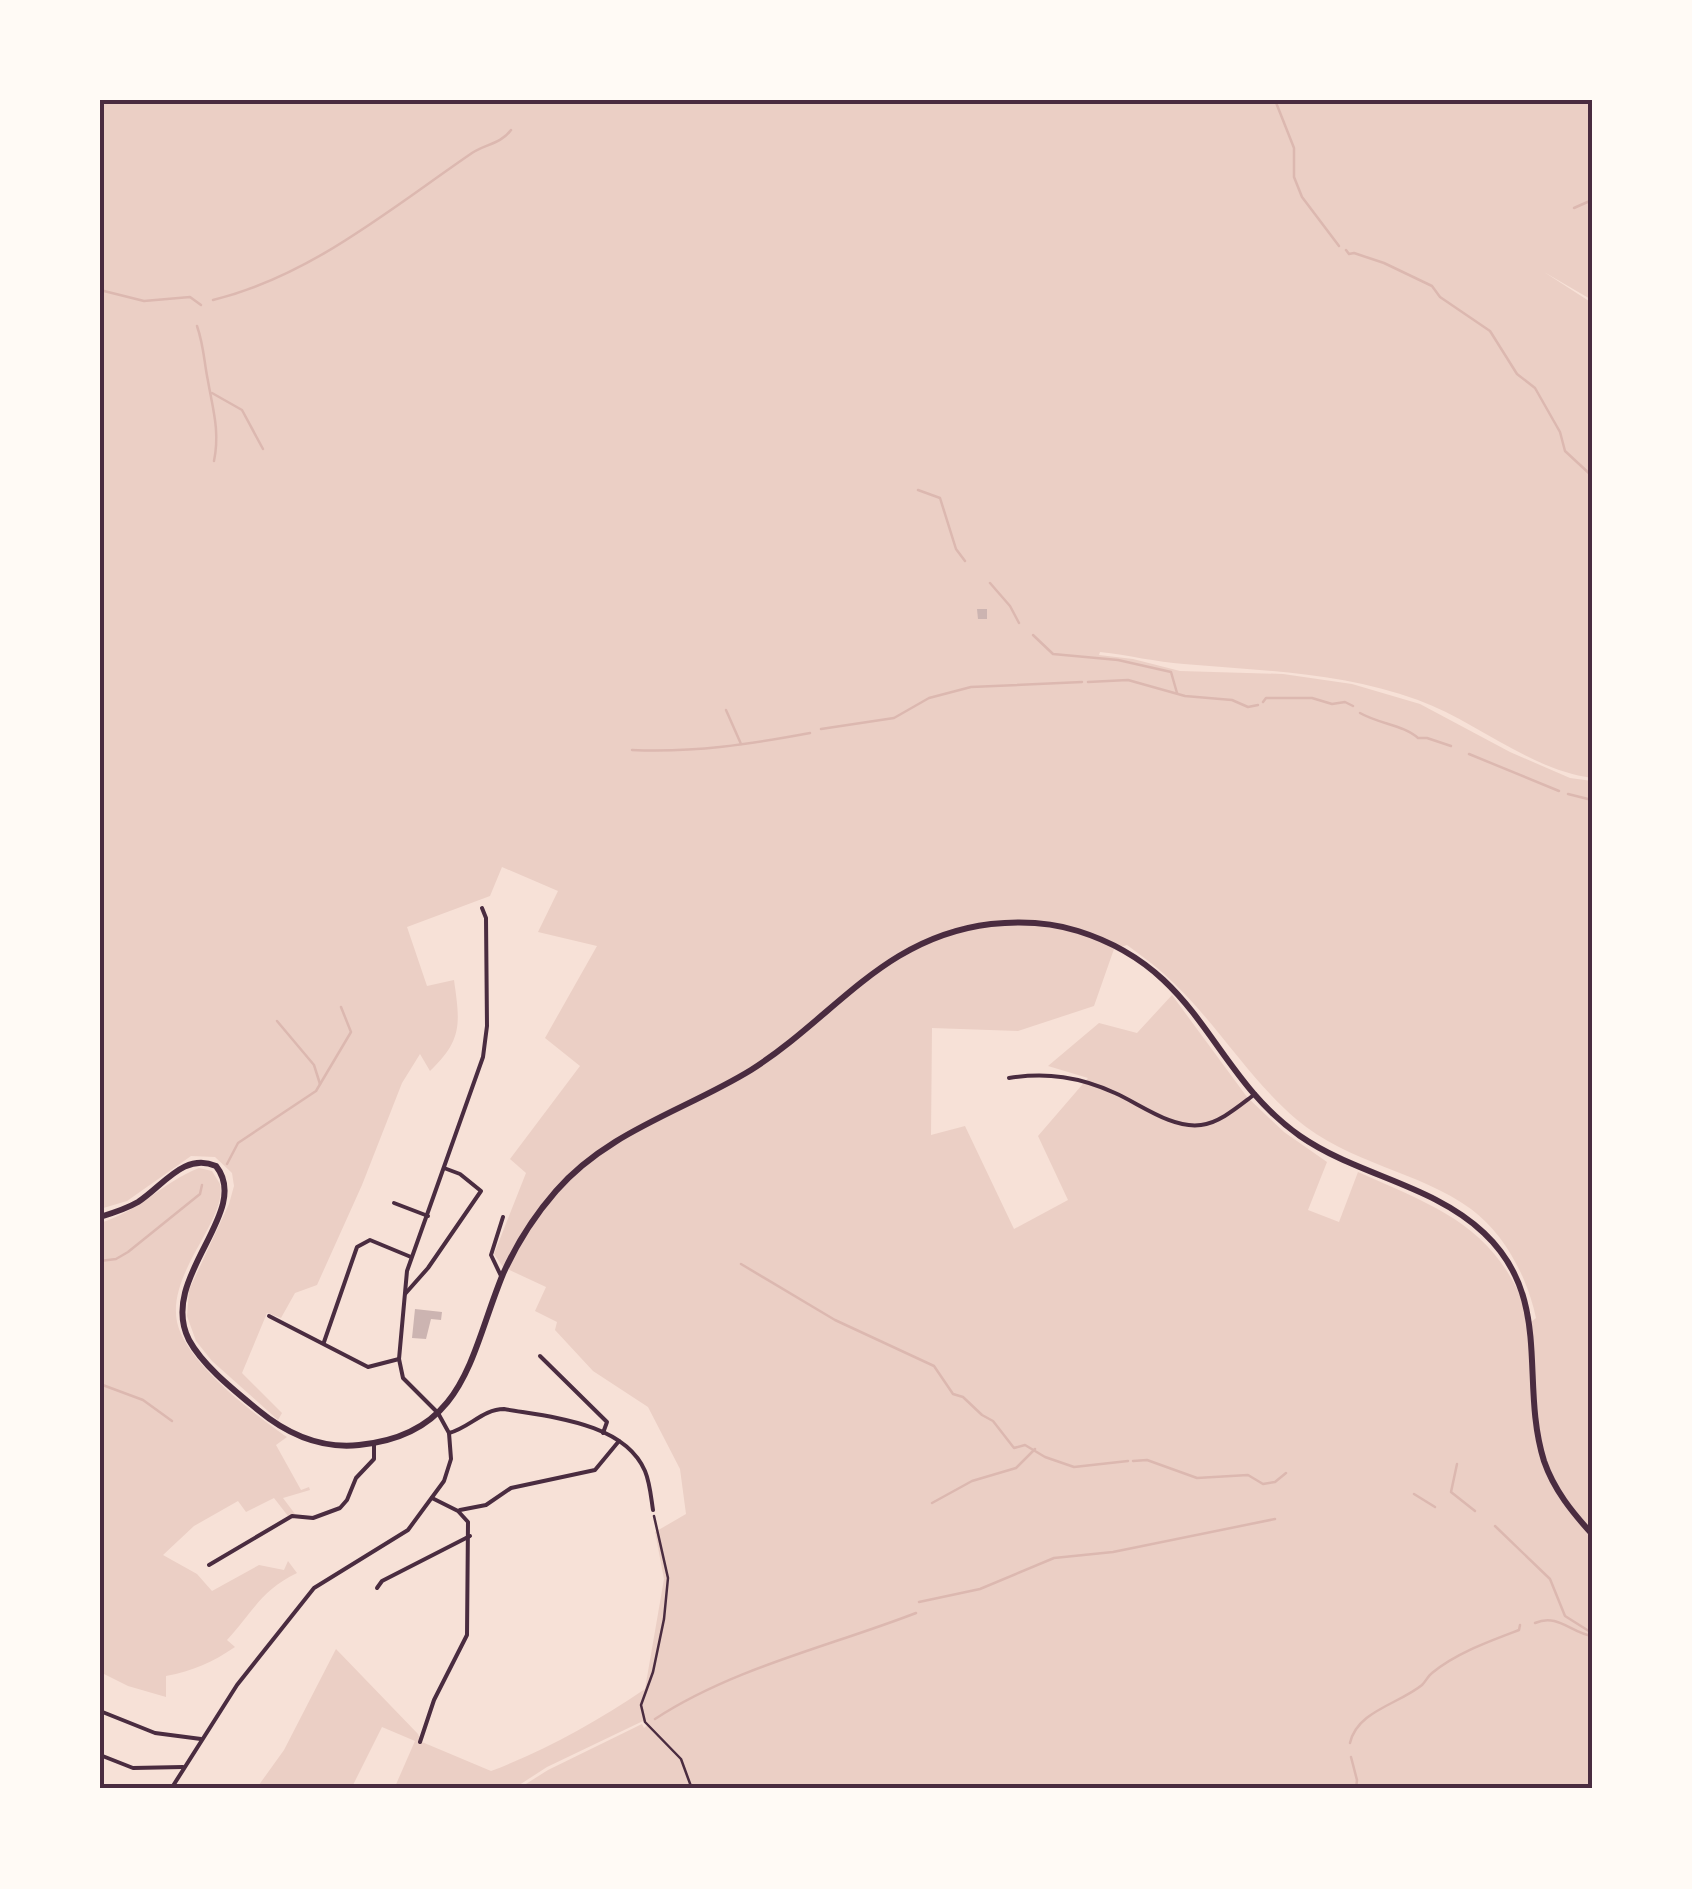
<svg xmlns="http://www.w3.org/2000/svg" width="1692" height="1889" font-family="'Source Serif 4',serif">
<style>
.green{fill:#ebcfc5;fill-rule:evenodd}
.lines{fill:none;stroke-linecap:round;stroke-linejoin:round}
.stream{stroke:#dcb8b0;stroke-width:2.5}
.building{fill:#ccb4b1}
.path{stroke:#4a2c40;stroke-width:2.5}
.minor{stroke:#4a2c40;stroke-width:4}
.secondary{stroke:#4a2c40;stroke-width:6}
.neatline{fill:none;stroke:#4a2c40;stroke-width:4}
</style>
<rect width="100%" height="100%" fill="#f7e1d7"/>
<g class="green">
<path d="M100 100H1592V300L1544 272 1592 303V778C1528 769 1478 722 1418 700 1340 672 1265 671 1184 664 1156 662 1128 655 1100 652L1099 655 1133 659 1180 671 1283 674 1352 684 1420 704 1510 752 1570 778 1592 781V1789H518L548 1770 642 1724 644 1728 649 1724 643 1721 547 1767 513 1789H394L415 1741 382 1727 351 1789H256L284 1750 336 1649 418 1734 422 1742 491 1771C546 1750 596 1722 645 1689L664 1579 655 1532 686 1514 680 1469 648 1407 593 1371 555 1330 557 1322 535 1311 546 1287 503 1267 494 1254 526 1173 510 1159 580 1066 545 1038 597 946 538 932 558 891 502 867 490 896 407 927 427 986 454 980C460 1023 463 1040 430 1071L420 1054 402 1083 362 1185 317 1285 295 1293 281 1318 267 1313 242 1373 282 1413 278 1420 212 1361 196 1341 187 1316 189 1290 229 1204 234 1186 232 1173 215 1157 191 1156 127 1201 100 1209ZM1127 945C1139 954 1152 963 1163 973 1213 1017 1246 1076 1296 1119 1349 1164 1419 1171 1471 1209 1505 1234 1528 1279 1536 1318L1531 1322C1498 1227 1443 1210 1358 1172L1339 1222 1308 1210 1327 1162 1284 1132 1247 1097 1172 995 1137 1033 1099 1023 1048 1066 1088 1078 1038 1136 1068 1200 1014 1229 965 1126 931 1135 932 1028 1018 1031 1094 1006 1114 949Z"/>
<path d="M199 1168 212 1171C213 1173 219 1182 220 1184 228 1219 167 1272 177 1322 186 1363 254 1414 287 1437L276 1445 301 1490 309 1487 310 1490 283 1498 295 1514 288 1516 274 1498 246 1512 238 1501 194 1526 163 1555 197 1574 212 1591 259 1565 284 1570 288 1561 297 1573C261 1590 253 1612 227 1640L235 1647C213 1662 193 1671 166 1676V1697L128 1686 100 1672V1223C138 1212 163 1182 199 1168Z"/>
</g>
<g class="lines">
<g class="stream">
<path d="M1275 100 1294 148V177L1302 197 1339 246"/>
<path d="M1574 208 1592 200"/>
<path d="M1346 250 1349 254 1354 253 1384 263 1432 286 1440 297 1490 331 1517 374 1535 388 1560 432 1565 451 1592 476"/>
<path d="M100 290 144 301 190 297 201 305"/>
<path d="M213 300C311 276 390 209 472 153 485 144 501 144 511 130"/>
<path d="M197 326C204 346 204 362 208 381 213 410 220 431 214 461"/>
<path d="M212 393 242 410 263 449"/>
<path d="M918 490 940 498 956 549 965 561"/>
<path d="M990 583 1010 606 1019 623"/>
<path d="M1033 635 1053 654 1118 660 1171 672 1177 693"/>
<path d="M1088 682 1128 680 1185 696 1232 700 1248 707 1258 705"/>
<path d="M1263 702 1266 698H1312L1332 704 1345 702 1353 706"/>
<path d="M726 710 741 744"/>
<path d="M1360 713C1379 724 1404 725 1418 738H1427L1451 746"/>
<path d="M821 729 894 718 929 698 971 687 1082 682"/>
<path d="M632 750C694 753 751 744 810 733"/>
<path d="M1469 754 1559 791"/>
<path d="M1568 794 1592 800"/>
<path d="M277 1021 314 1065 320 1084"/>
<path d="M227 1164 238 1143 316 1091 351 1032 341 1007"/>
<path d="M100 1261 116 1259 128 1252 200 1194 202 1185"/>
<path d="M741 1264 835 1320 934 1366 953 1394 963 1397 982 1415 993 1421 1014 1448 1025 1445 1045 1457 1074 1467 1128 1461"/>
<path d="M100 1384 143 1400 172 1421"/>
<path d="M1133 1461 1147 1460 1197 1478 1248 1475 1263 1484 1275 1482 1286 1473"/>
<path d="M1457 1464 1451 1492 1475 1511"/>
<path d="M1414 1494 1435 1507"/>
<path d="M932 1503 972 1481 1016 1468 1035 1449"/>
<path d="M1495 1526 1550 1579 1565 1616 1592 1633"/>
<path d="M919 1602 980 1589 1054 1558 1113 1552 1275 1519"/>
<path d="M1535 1623C1558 1613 1571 1633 1592 1636"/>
<path d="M655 1719C733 1668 828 1647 916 1613"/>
<path d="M1350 1743C1357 1711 1399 1704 1422 1685 1426 1681 1428 1676 1432 1673 1456 1653 1490 1641 1519 1630L1520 1625"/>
<path d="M1351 1757 1357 1780 1356 1789"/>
</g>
</g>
<g class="building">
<path d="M977 609H987V619H978Z"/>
<path d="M415 1309 442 1312 441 1320 431 1319 426 1339 412 1338Z"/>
</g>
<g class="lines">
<path class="path" d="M654 1516 668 1578 664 1619 653 1672 641 1705 645 1722 681 1759 692 1789"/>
<g class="minor">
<path d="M1009 1078C1047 1072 1080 1077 1115 1093 1140 1104 1172 1129 1201 1125 1220 1123 1240 1105 1255 1094"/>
<path d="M394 1203 428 1216"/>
<path d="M502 1278 491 1255 503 1217"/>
<path d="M405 1294 428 1268 481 1191 460 1174 444 1168"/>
<path d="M269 1316 368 1367 399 1359"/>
<path d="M324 1342 357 1247 370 1240 411 1257"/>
<path d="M540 1356 607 1422 603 1433"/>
<path d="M449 1433C469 1428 483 1409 504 1409 549 1417 624 1422 645 1471 650 1483 651 1497 653 1510"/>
<path d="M460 1510 486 1505 511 1488 595 1470 619 1441"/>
<path d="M209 1565 292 1516 313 1518 340 1508 347 1500 356 1478 374 1459V1444"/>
<path d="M377 1588 382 1581 470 1536"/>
<path d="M100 1711 155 1733 201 1739"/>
<path d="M420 1742 434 1700 467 1635 468 1522 458 1511 432 1498"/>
<path d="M100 1755 133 1768 183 1767"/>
<path d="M171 1789 237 1685 314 1588 408 1530 444 1481 451 1459 449 1433 438 1413 403 1378 399 1359 407 1271 483 1057 487 1026 486 918 482 908"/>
</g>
<path class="secondary" d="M100 1217C113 1213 126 1209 138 1202 163 1186 184 1152 216 1166 253 1212 157 1278 189 1340 203 1366 235 1391 258 1410 287 1434 321 1449 359 1445 466 1435 470 1354 503 1274 516 1245 535 1215 556 1191 608 1131 686 1110 751 1070 836 1016 883 937 991 924 1020 921 1050 922 1078 931 1203 970 1209 1072 1300 1136 1358 1176 1432 1184 1484 1233 1554 1299 1519 1381 1544 1461 1554 1490 1572 1512 1592 1534"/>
</g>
<rect width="1692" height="1889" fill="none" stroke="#fffaf5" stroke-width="205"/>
<rect x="102" y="102" width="1488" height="1684" class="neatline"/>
</svg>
